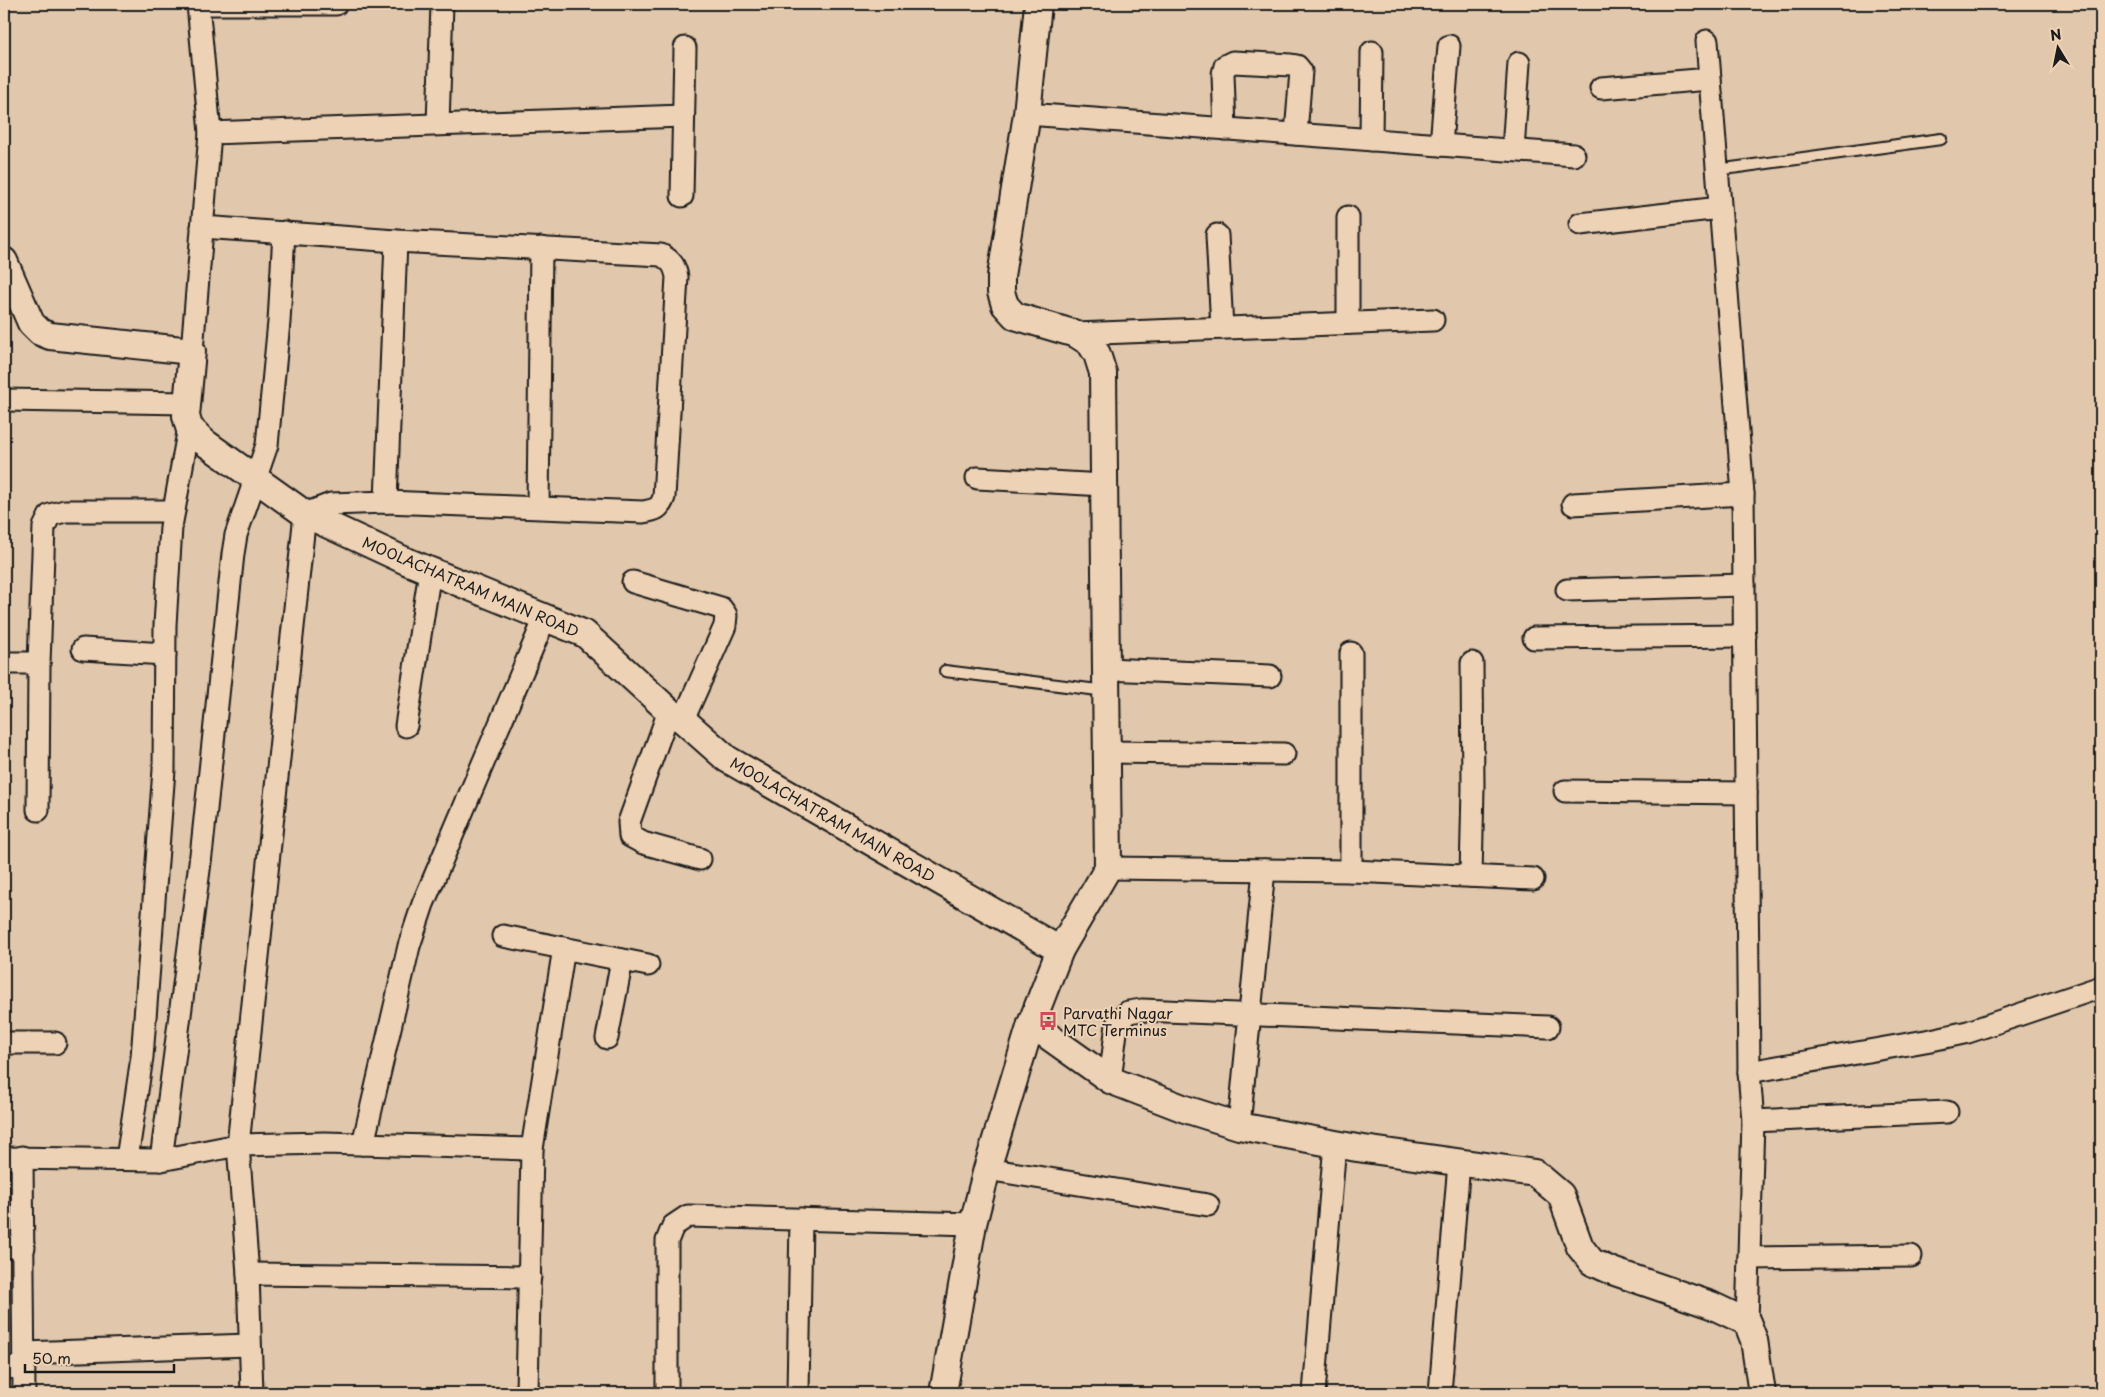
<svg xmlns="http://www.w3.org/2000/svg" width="2105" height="1397" font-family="'Playpen Sans',sans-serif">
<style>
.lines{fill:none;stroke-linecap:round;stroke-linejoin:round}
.service-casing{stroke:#1c1c1c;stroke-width:14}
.minor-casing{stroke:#1c1c1c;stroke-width:25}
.tertiary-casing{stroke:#1c1c1c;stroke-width:30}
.service{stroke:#eed2b5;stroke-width:10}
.minor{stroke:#eed2b5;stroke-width:21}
.tertiary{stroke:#eed2b5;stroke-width:26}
.labels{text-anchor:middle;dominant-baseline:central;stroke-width:4;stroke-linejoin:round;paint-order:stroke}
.street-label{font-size:15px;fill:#1c1c1c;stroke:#eed2b5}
.poi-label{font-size:15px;fill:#1c1c1c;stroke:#eed2b5;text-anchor:start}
</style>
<rect width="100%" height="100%" fill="#e1c7ac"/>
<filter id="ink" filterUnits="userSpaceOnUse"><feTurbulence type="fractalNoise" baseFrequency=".02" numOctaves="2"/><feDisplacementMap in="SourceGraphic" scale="10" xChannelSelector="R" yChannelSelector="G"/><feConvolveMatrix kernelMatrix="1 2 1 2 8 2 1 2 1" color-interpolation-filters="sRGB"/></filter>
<g filter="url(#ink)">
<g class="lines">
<g class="service-casing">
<g id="service">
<path d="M1717 170 1941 139"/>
<path d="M945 671 1106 691"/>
</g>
</g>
<g class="minor-casing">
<g id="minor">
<path d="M198 4H336"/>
<path d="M1707 41 1743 494 1749 1072 1753 1121 1747 1322"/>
<path d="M1601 88 1710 79"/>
<path d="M1027 114 1574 155"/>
<path d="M438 124 442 4"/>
<path d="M1225 129 1223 74 1225 66 1233 62 1291 65 1297 66 1301 71 1296 134"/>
<path d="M210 133 683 116"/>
<path d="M1371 140 1372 52"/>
<path d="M1441 145 1449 46"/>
<path d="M1513 150 1519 63"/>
<path d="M682 196 685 48"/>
<path d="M1580 224 1720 208"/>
<path d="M202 227 396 241 661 255C672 261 675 266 677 277L664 497C660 509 655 510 643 512L386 502 331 504 305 514 238 1145 248 1274 252 1393"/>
<path d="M1217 235 1222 328"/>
<path d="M1348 323V217"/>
<path d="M1076 334 1433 320"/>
<path d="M192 351 210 133 198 4"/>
<path d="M4 400 188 403"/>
<path d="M977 478 1104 485"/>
<path d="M386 502 396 241"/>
<path d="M1573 504 1743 494"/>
<path d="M538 507 541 248"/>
<path d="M633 582 721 608 726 615 725 626 683 720"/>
<path d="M1567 590 1744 585"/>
<path d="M1534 638 1745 636"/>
<path d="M83 649 165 654"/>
<path d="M4 663H39"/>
<path d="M1106 669 1270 676"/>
<path d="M669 711 629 822 630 836 643 843 700 859"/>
<path d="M406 726 430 571"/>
<path d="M1106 752 1284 754"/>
<path d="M1565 791 1746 793"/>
<path d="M38 810 39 663 44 527 50 515 65 511H174"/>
<path d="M1108 868 1351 871 1533 879"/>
<path d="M1351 871V653"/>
<path d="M1471 876 1473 787 1472 663"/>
<path d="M503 936 648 965"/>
<path d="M607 1038 622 960"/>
<path d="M4 1043H55"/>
<path d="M1749 1072 1931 1040 1968 1032 2101 987"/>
<path d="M1110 1080 1117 1024 1128 1012 1142 1010 1548 1027"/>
<path d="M1753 1121 1947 1112"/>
<path d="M1239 1126 1264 870"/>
<path d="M363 1144 409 946 423 904 545 618"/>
<path d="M22 1157 24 1393"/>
<path d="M4 1158 161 1160 238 1145 325 1143 532 1149"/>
<path d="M127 1159 142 1057 164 770 165 625 171 527 189 427"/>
<path d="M161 1160 202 847 233 554 236 535 267 445 279 322 284 232"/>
<path d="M987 1169 1208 1205"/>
<path d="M4 1247H24"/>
<path d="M1749 1258 1911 1256"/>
<path d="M248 1274 530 1277"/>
<path d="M24 1353 249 1345"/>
<path d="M4 1368 24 1367"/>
<path d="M527 1393 532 1149 564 948"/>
<path d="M667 1393V1241L673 1226 688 1216 973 1224"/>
<path d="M798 1393 801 1219"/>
<path d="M1314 1393 1335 1144"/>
<path d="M1440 1393 1459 1163"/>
</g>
</g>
<g class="tertiary-casing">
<g id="tertiary">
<path d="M4 261 31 323 40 332 50 336 192 351 186 416 189 427 204 442 305 514 406 561 585 634 669 711 683 720 727 759 1060 950"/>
<path d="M1031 1024 1110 1080 1185 1109 1239 1126 1357 1148 1535 1173 1561 1195 1580 1247 1592 1262 1612 1271 1711 1305 1747 1322 1754 1340 1762 1393"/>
<path d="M943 1393 973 1224 987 1169 1031 1024 1060 950 1108 868 1103 373 1097 354 1090 343 1076 334 1015 316 1005 305 1001 292V276L1027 114 1038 4"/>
</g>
</g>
<use href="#service" class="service"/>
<use href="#minor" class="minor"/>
<use href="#tertiary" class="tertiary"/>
</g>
</g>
<defs>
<g id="bus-bare" transform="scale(1.5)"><path d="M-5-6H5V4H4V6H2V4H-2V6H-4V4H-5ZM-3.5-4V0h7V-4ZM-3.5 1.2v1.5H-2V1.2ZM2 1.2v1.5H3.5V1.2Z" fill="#d1495b" stroke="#eed2b5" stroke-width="2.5" paint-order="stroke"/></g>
</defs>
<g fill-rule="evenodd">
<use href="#bus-bare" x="1048" y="1021"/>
</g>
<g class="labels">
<g class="street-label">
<text transform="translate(471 586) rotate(23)">MOOLACHATRAM MAIN ROAD</text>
<text transform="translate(833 819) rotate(30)">MOOLACHATRAM MAIN ROAD</text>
</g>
<g class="poi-label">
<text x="1063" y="1012">Parvathi Nagar<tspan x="1063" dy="17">MTC Terminus</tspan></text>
</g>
</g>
<rect width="2105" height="1397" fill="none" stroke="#eed2b5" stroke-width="20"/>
<rect x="10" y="10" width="2085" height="1377" fill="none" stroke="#1c1c1c" stroke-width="2" filter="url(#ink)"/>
<g transform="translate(2058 48) rotate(350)" stroke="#eed2b5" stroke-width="4" paint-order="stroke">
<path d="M0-4L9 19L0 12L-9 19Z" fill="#1c1c1c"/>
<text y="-8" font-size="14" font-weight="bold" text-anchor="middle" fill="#1c1c1c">N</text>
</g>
<path d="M25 1364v8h149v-8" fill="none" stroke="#1c1c1c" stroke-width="2.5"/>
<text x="32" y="1364" font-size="15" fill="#1c1c1c" stroke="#eed2b5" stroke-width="4" paint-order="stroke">50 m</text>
</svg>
